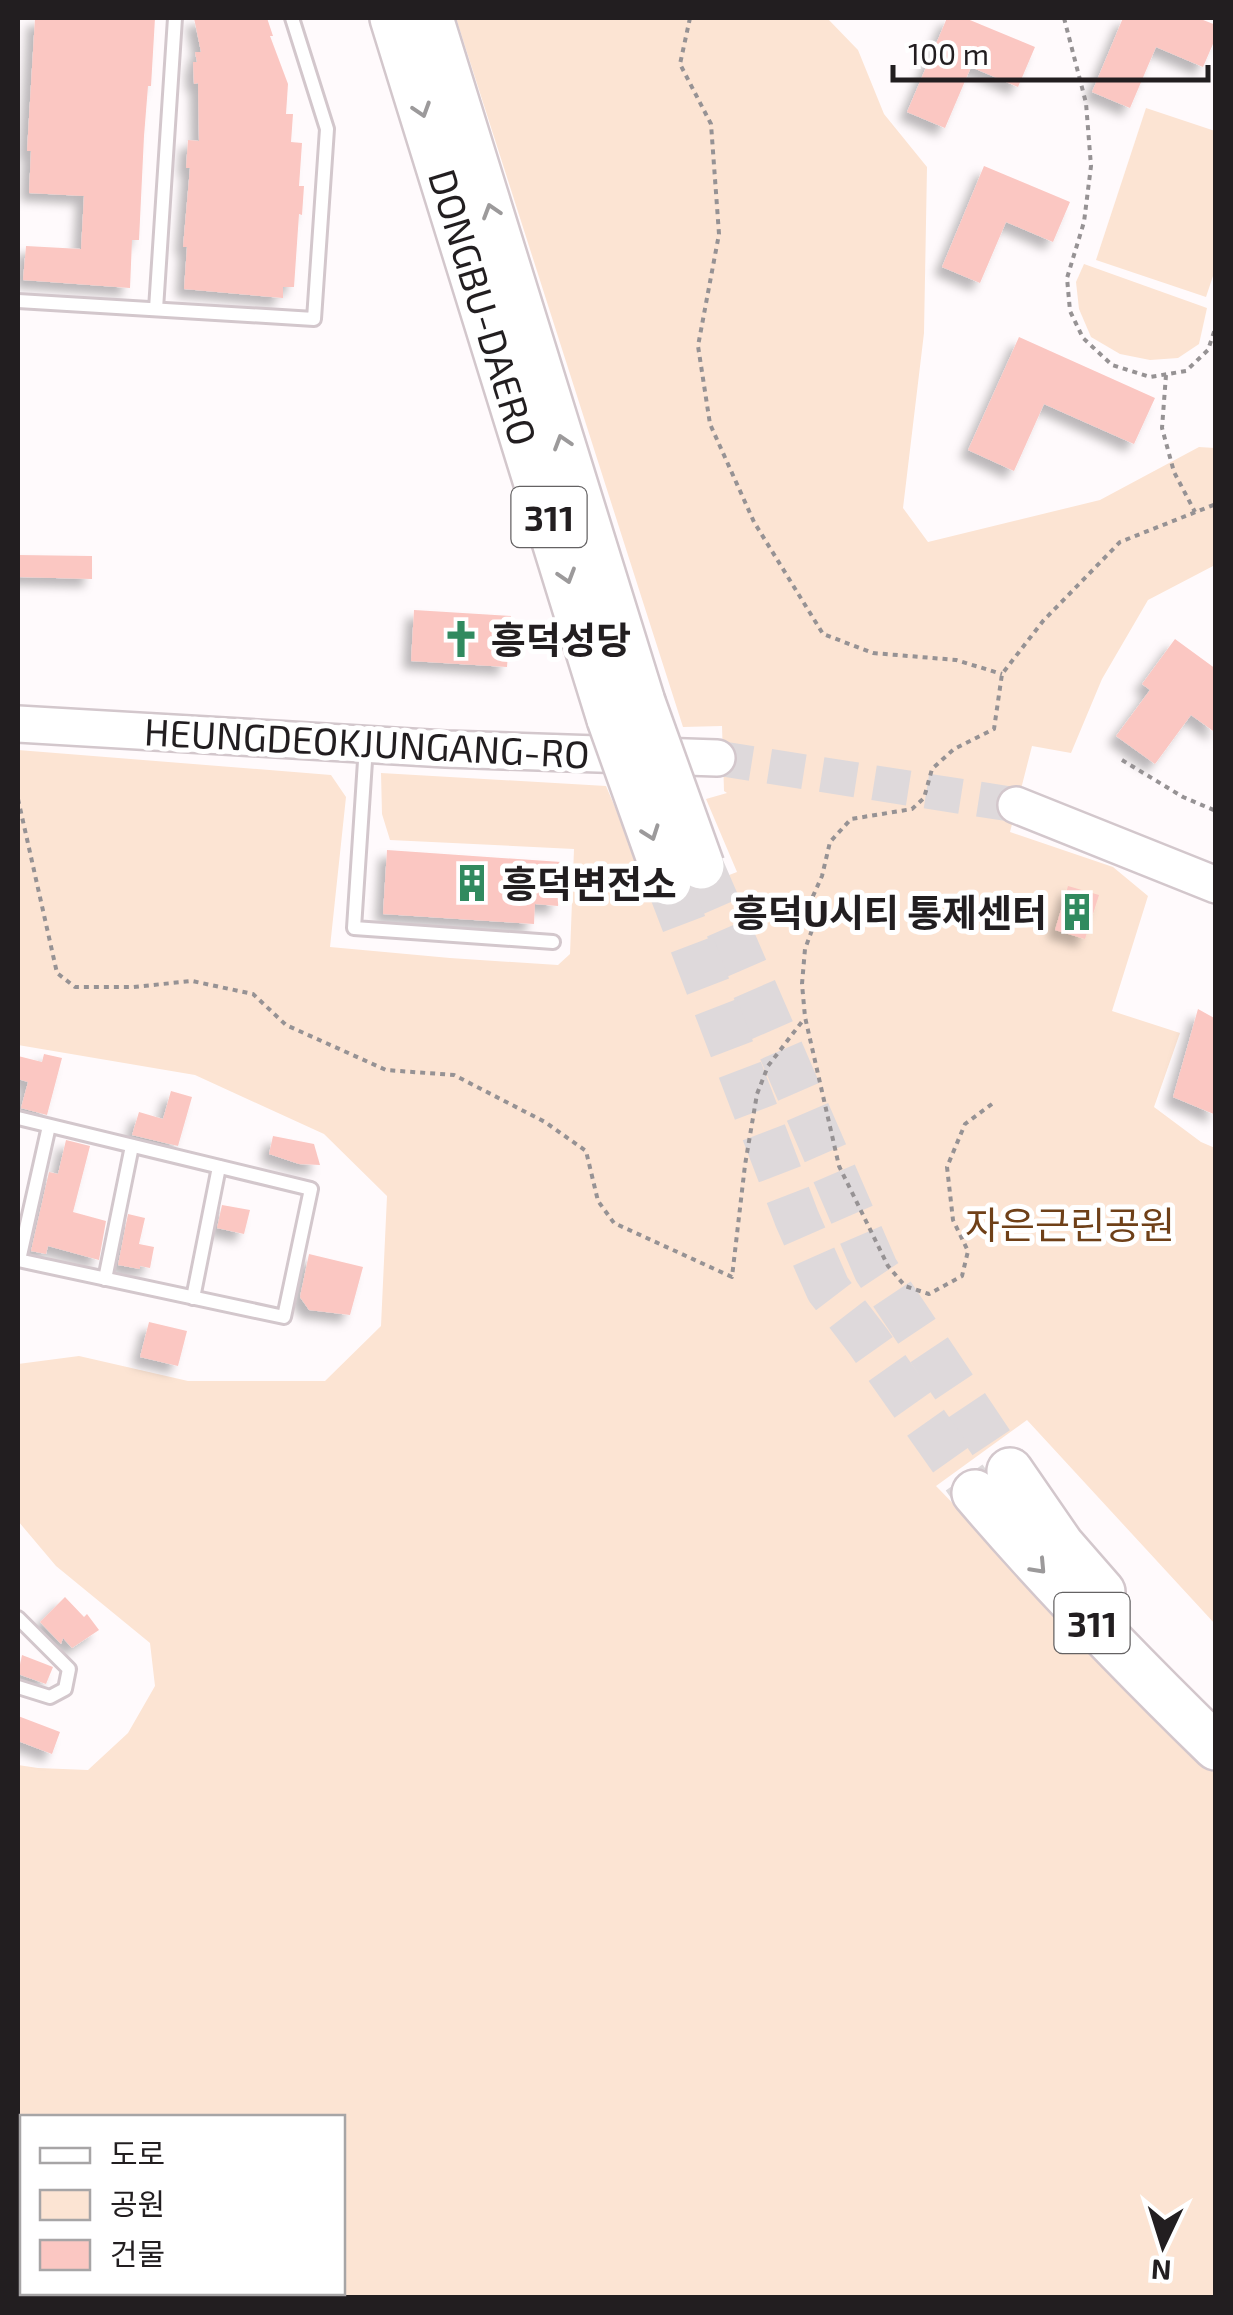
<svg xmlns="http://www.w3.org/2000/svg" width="1233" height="2315" font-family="'Exo 2','Noto Sans KR',sans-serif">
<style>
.green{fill:#fce4d3;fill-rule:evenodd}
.building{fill:#fbc7c2;filter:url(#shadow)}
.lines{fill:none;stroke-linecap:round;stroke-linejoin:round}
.secondary-tunnel{stroke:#ded9db;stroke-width:35;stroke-dasharray:35 18;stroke-linecap:butt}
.highway-tunnel{stroke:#ded9db;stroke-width:45;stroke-dasharray:45 22;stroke-linecap:butt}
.lane-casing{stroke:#d3c7cc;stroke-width:18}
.secondary-casing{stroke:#d3c7cc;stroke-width:40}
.highway-casing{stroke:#d3c7cc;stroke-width:50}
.path{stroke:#969294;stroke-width:4;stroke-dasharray:5 5;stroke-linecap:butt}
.lane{stroke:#fff;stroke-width:12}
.secondary{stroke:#fff;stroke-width:35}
.highway{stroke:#fff;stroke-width:45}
.highway-bridge-casing{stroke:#d3c7cc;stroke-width:50;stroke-linecap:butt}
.highway-bridge{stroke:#fff;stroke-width:45}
.oneway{stroke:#9c9a9b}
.labels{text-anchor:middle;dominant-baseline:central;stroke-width:10;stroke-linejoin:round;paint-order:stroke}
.shield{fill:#fff;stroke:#646263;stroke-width:2.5}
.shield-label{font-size:35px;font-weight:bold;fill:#221e20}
.street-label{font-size:38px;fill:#221e20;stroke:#fff}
.poi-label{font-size:38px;font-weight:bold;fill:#221e20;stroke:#fff;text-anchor:start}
.park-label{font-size:38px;fill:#6f4018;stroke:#fff}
</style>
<defs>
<filter id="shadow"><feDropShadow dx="-8" dy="8" stdDeviation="5" flood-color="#0004"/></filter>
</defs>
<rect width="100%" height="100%" fill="#fffafc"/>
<g class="green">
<path d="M456 18H827L858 50 884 114 927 167 924 333 903 508 928 542 1100 500 1199 447 1215 448V565L1148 600 1102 679 1071 753 1032 746 1010 832 1113 867 1148 896 1112 1011 1180 1033 1154 1107 1201 1142 1215 1148V1624L1027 1420 936 1486 1215 1774V2297H18V1765L38 1768 88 1770 128 1733 155 1686 150 1643 56 1566 18 1521V1364L79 1356 188 1381H325L381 1326 387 1196 324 1134 195 1075 18 1045V750L331 775 346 797 330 947 450 958 558 965 570 954 574 849 390 840 382 814 381 773 606 786 656 903 737 872 706 799 727 793 724 791 722 726 683 727ZM22 2118H342V2292H22Z"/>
<path d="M1146 108 1215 131V270L1206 297 1096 260Z"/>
<path d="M1084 264 1207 308 1199 344 1178 358 1150 360 1120 354 1091 337 1079 309 1076 282Z"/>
</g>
<g class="building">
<path d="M35 18H155L151 86H148L144 136 139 240H132L130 288 23 280 26 246 81 249 84 196 29 193 31 151H27Z"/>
<path d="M194 18H267L273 36H270L288 84 286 114H293L291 142 302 143 299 186H304L302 215 299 214 294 287H283V298L184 289 187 247H183L190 168H186L188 140 199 141 198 83 194 84 193 62H197L195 52H201Z"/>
<path d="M947 18H965L1035 47 1018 87 971 67 945 128 907 112Z"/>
<path d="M1123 18H1198L1216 25V37L1203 67 1156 47 1130 108 1092 92Z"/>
<path d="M984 166 1070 202 1053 242 1006 222 980 283 942 267Z"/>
<path d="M1019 337 1155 398 1134 444 1044 404 1014 471 968 450Z"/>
<path d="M18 555 92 556V579L18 577Z"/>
<path d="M414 610 511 616 507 667 411 661Z"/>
<path d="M1175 639 1216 669V733L1191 715 1155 764 1116 736 1150 690 1142 684Z"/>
<path d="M387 850 561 862 558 906 535 904 534 924 383 914Z"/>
<path d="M1068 886 1099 895 1085 939 1055 930Z"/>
<path d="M1198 1009 1216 1019V1115L1173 1097Z"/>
<path d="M44 1054 62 1058 47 1115 21 1108 28 1082 18 1079V1056L42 1062Z"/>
<path d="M171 1091 192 1097 178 1146 132 1135 139 1112 163 1119Z"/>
<path d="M273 1136 314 1144 320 1165 299 1164 269 1154Z"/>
<path d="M66 1140 90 1146 73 1212 106 1221 99 1260 48 1246 46 1254 31 1251 49 1172 58 1174Z"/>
<path d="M222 1205 250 1210 244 1234 217 1228Z"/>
<path d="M128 1214 145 1218 139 1244 154 1247 150 1268 140 1266V1269L118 1265Z"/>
<path d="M309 1254 363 1267 350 1315 309 1310 300 1297Z"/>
<path d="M149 1322 187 1331 178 1366 140 1357Z"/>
<path d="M65 1597 84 1617 87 1614 99 1630 72 1648 63 1638 61 1644 40 1622Z"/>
<path d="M22 1655 53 1667 46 1684 18 1674Z"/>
<path d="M18 1716 60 1732 52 1754 18 1741Z"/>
</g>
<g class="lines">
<path class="secondary-tunnel" d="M717 758 1016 805"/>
<g class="highway-tunnel">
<path d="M701 866 876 1270 1010 1471"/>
<path d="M668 882 797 1219 828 1289 868 1341 975 1493"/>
</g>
<g class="lane-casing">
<g id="lane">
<path d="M18 301 314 319 327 129 292 18"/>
<path d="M156 309 175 18"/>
<path d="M366 746 354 928 553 942"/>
<path d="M18 1118 311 1189 284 1317 18 1260"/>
<path d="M19 1260 49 1126"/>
<path d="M105 1279 132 1146"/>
<path d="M193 1298 219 1167"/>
<path d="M18 1618 69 1669 65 1689 50 1697 18 1687"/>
</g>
</g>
<g class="secondary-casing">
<g id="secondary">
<path d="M18 724 446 749 717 758"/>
<path d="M1016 805 1216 885"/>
</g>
</g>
<g class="highway-casing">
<g id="highway">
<path d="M393 18 610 719"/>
<path d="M430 18 642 702"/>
<path d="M1010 1471 1061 1545 1102 1592"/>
<path d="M975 1493C1051 1582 1132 1665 1216 1747"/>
</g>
</g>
<g class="path">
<path d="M690 18 680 64 711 124 719 234 698 346 710 424 754 522 823 634 873 653 956 660 1002 674"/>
<path d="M1064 18 1086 103 1091 166 1084 222 1067 278 1070 311 1083 338 1112 365 1150 377 1186 371 1208 350 1216 326"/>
<path d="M1166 375 1162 428 1174 472 1195 512"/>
<path d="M1122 760 1183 797 1216 811"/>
<path d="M18 799 57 973 75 987H133L192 981 253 994 286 1025 386 1070 454 1075 545 1122 586 1151 598 1201 614 1223 732 1277 745 1165 757 1094 768 1066 804 1019"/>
<path d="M992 1104 965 1124 947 1167 953 1220 968 1251 962 1276 929 1294 905 1286 888 1266 839 1166 805 1017 802 984 805 949 812 930 809 905 822 876 830 842 851 819 912 809 924 798 932 769 954 749 994 729 1002 674 1043 621 1120 542 1216 504"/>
</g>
<use href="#lane" class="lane"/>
<use href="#secondary" class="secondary"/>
<use href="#highway" class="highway"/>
<g class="highway-bridge-casing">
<g id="highway-bridge">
<path d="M642 702 701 866"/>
<path d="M610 719 668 882"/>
</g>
</g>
<use href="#highway-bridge" class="highway-bridge"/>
</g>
<defs><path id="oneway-chevron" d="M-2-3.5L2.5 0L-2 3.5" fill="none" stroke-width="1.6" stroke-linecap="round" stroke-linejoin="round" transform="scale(2.5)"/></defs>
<g class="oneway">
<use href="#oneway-chevron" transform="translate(422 110) rotate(72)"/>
<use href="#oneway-chevron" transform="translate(491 211) rotate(-107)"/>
<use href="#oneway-chevron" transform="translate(562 442) rotate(-107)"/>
<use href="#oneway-chevron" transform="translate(567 576) rotate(73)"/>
<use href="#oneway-chevron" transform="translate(651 833) rotate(70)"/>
<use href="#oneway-chevron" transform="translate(1039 1567) rotate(47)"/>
</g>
<defs>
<g id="church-bare" transform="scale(3)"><path d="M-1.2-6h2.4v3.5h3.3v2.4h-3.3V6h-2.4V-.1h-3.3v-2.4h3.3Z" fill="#318a5f" stroke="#fff" stroke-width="2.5" paint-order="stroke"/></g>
<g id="building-bare" transform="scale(3)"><path d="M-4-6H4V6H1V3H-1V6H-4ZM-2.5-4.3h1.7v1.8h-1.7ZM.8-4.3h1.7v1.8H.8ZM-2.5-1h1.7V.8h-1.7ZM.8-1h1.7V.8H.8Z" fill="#318a5f" stroke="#fff" stroke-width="2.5" paint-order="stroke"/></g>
</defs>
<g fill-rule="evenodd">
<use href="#church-bare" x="461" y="639"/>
<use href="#building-bare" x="472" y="883"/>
<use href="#building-bare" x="1077" y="912"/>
</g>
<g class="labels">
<g class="shield">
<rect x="511.5" y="487" width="75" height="60" rx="8"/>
<rect x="1054.5" y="1593" width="75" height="60" rx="8"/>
</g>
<g class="shield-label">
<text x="549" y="517">311</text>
<text x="1092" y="1623">311</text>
</g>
<g class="street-label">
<text transform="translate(484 307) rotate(73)">DONGBU-DAERO</text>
<text transform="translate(367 742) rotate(3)">HEUNGDEOKJUNGANG-RO</text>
</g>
<g class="poi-label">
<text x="491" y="639">흥덕성당</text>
<text x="502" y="883">흥덕변전소</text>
<text x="1047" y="912" text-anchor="end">흥덕U시티 통제센터</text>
</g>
<g class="park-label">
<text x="1070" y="1224">자은근린공원</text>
</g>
</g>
<rect width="1233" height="2315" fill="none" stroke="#221e20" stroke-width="40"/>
<rect x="20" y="2115" width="325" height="180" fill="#ffffff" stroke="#a7a5a6" stroke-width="2.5"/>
<rect x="40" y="2148" width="50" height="15" fill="#ffffff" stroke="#a7a5a6" stroke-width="2.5"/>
<text x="110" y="2165" font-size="30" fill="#221e20">도로</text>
<rect x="40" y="2190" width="50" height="30" fill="#fce4d3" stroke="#a7a5a6" stroke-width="2.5"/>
<text x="110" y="2215" font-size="30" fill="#221e20">공원</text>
<rect x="40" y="2240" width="50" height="30" fill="#fbc7c2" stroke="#a7a5a6" stroke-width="2.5"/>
<text x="110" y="2265" font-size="30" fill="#221e20">건물</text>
<g transform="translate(1163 2245) rotate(184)" stroke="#ffffff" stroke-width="8" paint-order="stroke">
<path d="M0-8L18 38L0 25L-18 38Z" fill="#221e20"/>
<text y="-15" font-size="28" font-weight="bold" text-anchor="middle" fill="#221e20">N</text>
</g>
<path d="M893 65v15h315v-15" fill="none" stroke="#221e20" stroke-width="5"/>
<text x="908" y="65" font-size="30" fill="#221e20" stroke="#ffffff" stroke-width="8" paint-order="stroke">100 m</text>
</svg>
